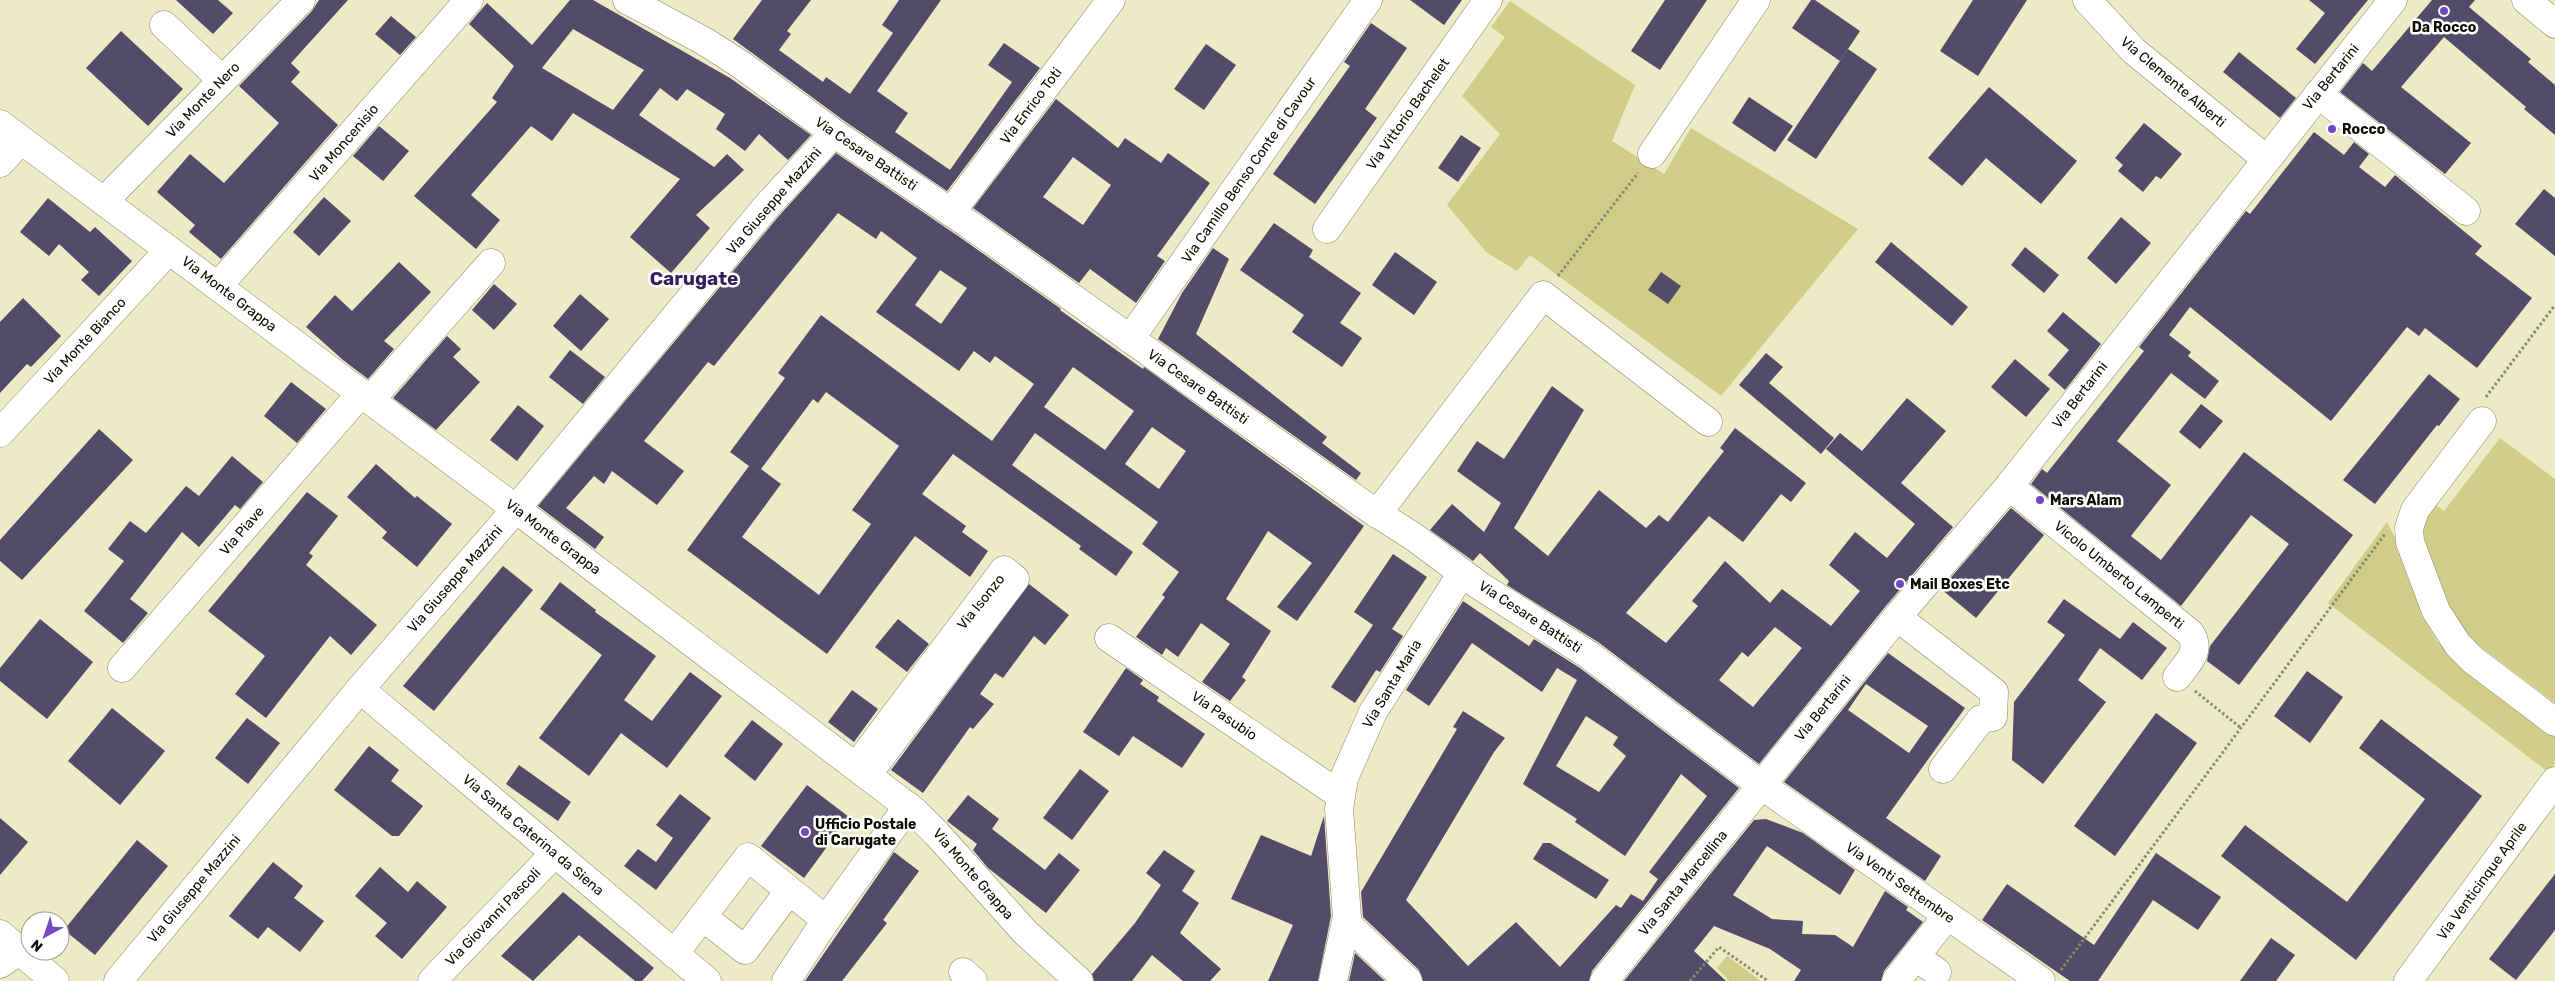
<svg xmlns="http://www.w3.org/2000/svg" width="2555" height="981" font-family="Rubik,sans-serif">
<style>
.green{fill:#d0cd88}
.building{fill:#524b69;fill-rule:evenodd}
.lines{fill:none;stroke-linecap:round;stroke-linejoin:round}
.minor-casing{stroke:#888765;stroke-width:29}
.path{stroke:#89896f;stroke-width:3;stroke-dasharray:2.5 2.5;stroke-linecap:butt}
.minor{stroke:#fff;stroke-width:28}
.poi-dot{fill:#7349c2;stroke:#fff;stroke-width:2}
.labels{text-anchor:middle;dominant-baseline:central;stroke-width:5;stroke-linejoin:round;paint-order:stroke}
.poi-label{font-size:14px;font-weight:bold;fill:#0d0d02;stroke:#fff;text-anchor:start}
.street-label{font-size:14px;fill:#0d0d02;stroke:#fff}
.district-label{font-size:19px;font-weight:bold;fill:#321f59;stroke:#fff}
</style>
<rect width="100%" height="100%" fill="#ecebc5"/>
<g class="green">
<path d="M1510 1 1635 85 1612 141 1664 174 1691 128 1858 229 1721 396 1530 255 1517 271 1486 252 1447 205 1500 134 1462 96 1505 37 1491 27Z"/>
<path d="M2500 438 2555 479V703L2470 639 2450 620 2416 522 2432 502 2444 511Z"/>
<path d="M2387 522 2408 564 2426 623 2436 640 2460 666 2555 737V763L2548 772 2328 603Z"/>
<path d="M1727 956 1761 981H1729L1717 968Z"/>
</g>
<g class="building">
<path d="M176 0H218L233 13 213 34Z"/>
<path d="M319 0H348L291 63 300 72 291 82 338 125 221 259 189 232 195 225 157 192 190 154 224 183 279 123 239 86 312 11Z"/>
<path d="M570 0H593L730 78 811 135 788 160 759 134 745 151 716 129 725 114 687 89 677 101 660 88 639 115 714 167 727 154 744 170 696 215 710 228 671 273 630 237 680 179 573 113 552 141 531 126 471 195 500 220 476 249 414 196 497 102 492 98 514 66 469 24 487 3 532 45ZM573 29 644 70 613 110 542 68Z"/>
<path d="M762 0H811L787 31 791 34 779 50 823 82 826 77 850 94 893 33 882 25 899 0H941L877 91 908 113 895 132 950 170 1012 82 988 65 1004 43 1040 68 947 191 843 120 733 39Z"/>
<path d="M1410 0H1462L1444 25Z"/>
<path d="M1665 0H1707L1660 70 1631 51Z"/>
<path d="M1811 0H1815L1860 31 1840 61 1792 28Z"/>
<path d="M1973 0H2027L1978 76 1940 51Z"/>
<path d="M2309 0H2368L2315 64 2296 49 2325 13Z"/>
<path d="M2432 0H2475L2469 7 2531 59 2528 62 2555 85V135L2524 109 2526 107 2444 37 2401 87 2471 143 2445 174 2340 92 2363 63 2372 71Z"/>
<path d="M391 16 416 37 400 55 375 34Z"/>
<path d="M1371 23 1407 48 1365 109 1377 118 1315 204 1273 174 1350 66 1344 62Z"/>
<path d="M121 31 183 89 148 126 86 68Z"/>
<path d="M1206 44 1236 65 1204 110 1174 89Z"/>
<path d="M1848 49 1877 69 1816 159 1787 140Z"/>
<path d="M2239 52 2296 98 2280 118 2223 72Z"/>
<path d="M1989 87 2077 161 2041 204 1986 158 1962 186 1928 158Z"/>
<path d="M1749 97 1793 126 1775 152 1732 123Z"/>
<path d="M1056 99 1118 148 1125 138 1161 163 1168 153 1210 183 1157 256 1165 261 1136 303 1090 269 1079 283 973 208ZM1073 157 1111 185 1083 225 1043 197Z"/>
<path d="M2144 123 2182 154 2161 179 2156 176 2143 192 2118 171 2123 165 2115 158Z"/>
<path d="M379 126 409 151 383 181 353 156Z"/>
<path d="M2314 132 2344 155 2354 142 2369 154 2359 167 2385 187 2395 175 2482 246 2475 254 2532 298 2477 368 2425 328 2419 336 2407 327 2331 421 2190 307 2169 335 2191 352 2188 356 2219 381 2205 399 2171 373 2117 441 2171 485 2131 536 2161 560 2244 452 2353 535 2239 685 2207 661 2210 646 2289 544 2251 515 2181 606 2031 484 2042 469 2047 473 2144 351 2139 347 2246 211 2250 214Z"/>
<path d="M1461 135 1481 148 1458 182 1438 168Z"/>
<path d="M836 153 961 238 1061 309 1060 310 1143 369 1144 367 1364 526 1297 621 1277 607 1312 563 1268 531 1226 599 1271 631 1242 677 1246 680 1230 701 1202 682 1230 644 1201 623 1178 657 1166 648 1162 655 1136 637 1165 597 1162 595 1179 572 1142 544 1158 522 1035 433 1012 465 1133 552 1116 576 1079 549 1081 546 953 454 922 494 966 526 962 532 988 551 970 577 915 536 827 654 687 550 749 466 730 452 785 378 778 373 821 315 992 441 1034 384 995 356 990 363 974 351 959 371 876 312 917 258 881 231 876 239 838 213 714 366 708 362 644 441 684 471 657 505 612 471 604 484 594 476 566 508 604 537 595 549 538 506 778 217ZM940 270 967 288 941 324 915 305ZM1073 367 1134 411 1105 450 1044 407ZM826 392 899 446 852 510 871 524 819 595 742 537 781 484 761 469 813 399 818 403ZM1152 427 1186 451 1159 489 1125 464Z"/>
<path d="M2544 189 2555 198V256L2515 224Z"/>
<path d="M324 197 351 221 319 256 293 232Z"/>
<path d="M48 198 90 232 95 227 132 261 99 296 81 280 89 272 59 244 49 256 20 232Z"/>
<path d="M2121 217 2151 243 2116 284 2087 258Z"/>
<path d="M1274 223 1313 250 1309 257 1361 293 1340 323 1362 338 1342 367 1292 332 1304 315 1240 270Z"/>
<path d="M1891 242 1968 307 1952 326 1875 262Z"/>
<path d="M2025 247 2059 275 2044 293 2011 265Z"/>
<path d="M1213 248 1229 259 1196 334 1327 437 1322 443 1361 473 1356 480 1158 339 1182 293Z"/>
<path d="M1395 252 1437 282 1414 315 1372 285Z"/>
<path d="M399 262 431 292 384 341 394 349 368 379 343 360 306 327 335 295 352 311Z"/>
<path d="M1661 272 1681 286 1668 304 1648 290Z"/>
<path d="M494 284 517 304 494 330 472 310Z"/>
<path d="M580 294 609 319 581 351 553 326Z"/>
<path d="M23 298 61 336 31 367 27 364 0 393V322Z"/>
<path d="M2063 312 2101 344 2065 390 2048 375 2069 350 2047 331Z"/>
<path d="M447 336 461 349 453 357 480 382 436 430 393 398Z"/>
<path d="M570 350 605 377 583 404 549 377Z"/>
<path d="M1766 353 1783 367 1769 383 1834 438 1821 454 1739 385Z"/>
<path d="M2015 359 2050 389 2026 417 1991 387Z"/>
<path d="M2429 374 2460 399 2439 426 2437 425 2375 504 2343 480Z"/>
<path d="M291 382 326 409 297 443 264 416Z"/>
<path d="M1552 386 1584 410 1514 528 1548 556 1599 490 1646 528 1659 515 1668 522 1724 451 1720 448 1735 428 1806 483 1791 502 1781 494 1743 542 1709 516 1626 613 1666 643 1698 606 1692 601 1725 561 1770 603 1782 589 1831 626 1860 591 1829 565 1855 532 1887 558 1915 524 1826 449 1840 433 1862 451 1907 398 1946 431 1901 483 1953 527 1885 607 1759 764 1598 642 1507 585 1509 581 1480 553 1473 561 1430 530 1452 504 1484 532 1501 503 1457 471 1477 441 1504 459ZM1775 627 1802 648 1753 707 1719 680 1742 652 1748 657Z"/>
<path d="M2201 404 2223 421 2200 449 2179 432Z"/>
<path d="M518 405 544 426 517 461 490 440Z"/>
<path d="M99 429 133 460 22 580 0 561V540Z"/>
<path d="M232 456 263 482 240 509 235 505 199 547 182 532 130 599 148 613 123 643 84 611 124 561 108 549 130 521 146 533 186 486 199 496Z"/>
<path d="M376 464 415 498 417 496 452 524 417 567 382 538 387 532 347 497Z"/>
<path d="M307 492 338 516 309 553 313 556 306 565 377 625 351 655 330 636 266 718 235 694 265 656 208 611Z"/>
<path d="M2011 508 2044 535 1976 618 1941 589Z"/>
<path d="M1393 554 1427 577 1392 629 1403 636 1380 672 1376 670 1355 703 1331 687 1373 625 1354 612Z"/>
<path d="M503 566 533 590 434 711 403 686Z"/>
<path d="M560 582 596 610 595 612 656 656 624 700 652 721 690 672 722 696 667 768 621 733 589 776 539 738 602 655 540 609Z"/>
<path d="M1029 584 1069 615 1045 645 1034 636 1003 678 995 673 980 694 994 704 973 729 970 727 923 793 891 770Z"/>
<path d="M2064 599 2120 639 2133 622 2167 648 2142 680 2100 648 2078 680 2106 702 2043 784 2012 760 2014 702 2065 635 2047 622Z"/>
<path d="M1463 601 1529 646 1534 639 1580 668 1739 788 1592 971 1589 981H1423L1419 970 1363 917 1361 892 1457 729 1453 727 1463 711 1505 738 1494 752 1406 900 1468 966 1516 922 1560 967 1616 905 1621 908 1631 894 1643 901 1658 879 1649 872 1707 796 1681 774 1625 856 1575 822 1577 819 1523 784 1577 680 1557 668 1542 692 1472 643 1429 706 1406 690ZM1586 716 1618 737 1613 745 1626 756 1599 792 1556 766Z"/>
<path d="M40 619 93 662 47 719 0 681V668Z"/>
<path d="M898 619 929 644 907 672 875 647Z"/>
<path d="M1888 653 1965 708 1886 818 1941 856 1925 881 1784 782ZM1866 684 1928 726 1909 753 1848 710Z"/>
<path d="M1126 668 1143 680 1140 684 1159 697 1157 701 1205 734 1182 768 1133 736 1119 756 1083 732Z"/>
<path d="M2307 671 2343 697 2310 743 2274 716Z"/>
<path d="M852 690 878 709 854 742 828 722Z"/>
<path d="M112 708 165 751 120 805 68 761Z"/>
<path d="M2156 713 2197 743 2115 856 2074 826Z"/>
<path d="M247 718 280 743 248 784 215 758Z"/>
<path d="M2381 719 2482 796 2356 960 2221 856 2245 825 2347 902 2425 799 2359 748Z"/>
<path d="M752 720 783 744 755 781 724 756Z"/>
<path d="M369 746 399 770 391 781 423 806 399 836H392L334 790Z"/>
<path d="M519 765 571 802 558 821 506 784Z"/>
<path d="M1080 769 1109 791 1072 840 1043 818Z"/>
<path d="M807 785 849 817 804 878 761 846Z"/>
<path d="M680 794 711 818 656 890 624 866 638 849 656 862 673 838 656 825Z"/>
<path d="M968 795 999 819 992 829 1045 870 1059 853 1080 870 1046 913 988 868 973 850 977 844 947 821Z"/>
<path d="M1324 816 1331 916 1318 981H1268L1293 925 1231 899 1261 835 1311 856Z"/>
<path d="M0 818 28 842 0 875Z"/>
<path d="M1766 819 1803 833 1855 870 1840 895 1767 846 1733 895 1772 919 1803 921 1802 934 1835 935 1853 947 1885 891 1908 907 1906 910 1923 922 1884 971 1881 981H1794L1801 970 1770 949 1714 926 1694 951 1726 981H1624L1754 820Z"/>
<path d="M137 840 168 866 95 955 64 930Z"/>
<path d="M1543 843H1550L1609 880 1596 899 1533 859Z"/>
<path d="M1164 850 1195 871 1182 891 1199 903 1180 933 1221 969 1210 981H1183L1152 955 1132 981H1094L1092 974 1135 923 1161 885 1146 873Z"/>
<path d="M894 852 919 871 883 920 887 923 842 981H805Z"/>
<path d="M2156 853 2221 897 2198 930 2153 900 2098 981H2070L1982 920 2007 884 2094 945Z"/>
<path d="M273 862 303 886 294 898 324 921 300 952 268 927 258 939 229 916Z"/>
<path d="M380 867 408 892 417 881 447 907 402 959 375 936 387 923 355 896Z"/>
<path d="M2555 874V930L2516 980 2489 959Z"/>
<path d="M563 892 654 968 642 981H635L579 935 533 981 501 956Z"/>
<path d="M2271 938 2295 955 2276 981H2240Z"/>
<path d="M1355 953 1385 981H1349Z"/>
</g>
<g class="lines">
<g class="minor-casing">
<g id="minor">
<path d="M627 0 704 41 740 64 834 133 970 225 1367 507 1414 537 1480 586 1589 655 1761 785 2041 981"/>
<path d="M2087 0 2134 51 2266 159"/>
<path d="M2526 0 2555 24"/>
<path d="M164 25 222 80"/>
<path d="M2318 94 2466 211"/>
<path d="M0 124 516 509 914 811 937 834 1025 932 1079 981"/>
<path d="M1652 154 1756 0"/>
<path d="M0 163 21 140"/>
<path d="M104 201 301 0"/>
<path d="M951 212 1111 0"/>
<path d="M1327 229 1488 0"/>
<path d="M218 286 469 0"/>
<path d="M1130 339 1368 0"/>
<path d="M370 400 491 263"/>
<path d="M2482 421 2415 510 2409 528 2410 542 2436 611 2458 645 2473 660 2555 722"/>
<path d="M0 433 169 250"/>
<path d="M2009 486 2190 633C2202 650 2188 663 2177 677"/>
<path d="M1377 514 1543 295 1708 422"/>
<path d="M1897 617 1994 692 1993 717 1981 719 1943 769"/>
<path d="M1109 638 1340 795"/>
<path d="M122 668 361 393"/>
<path d="M360 689 707 981"/>
<path d="M856 767 1004 570 1015 579 867 775"/>
<path d="M703 917 745 950 789 891"/>
<path d="M1347 924 1408 981"/>
<path d="M0 934 55 981"/>
<path d="M674 954 748 857 826 920"/>
<path d="M1915 956 1937 972"/>
<path d="M0 964 19 951"/>
<path d="M963 972 973 981"/>
<path d="M118 981 360 689 516 509 766 207 834 133"/>
<path d="M432 981 555 853"/>
<path d="M786 981 826 920 908 806"/>
<path d="M1333 981 1347 917 1339 809 1344 778 1373 712 1462 573"/>
<path d="M1604 981 1897 617 2009 486 2393 0"/>
<path d="M1896 981 1947 916"/>
<path d="M2408 981 2555 781"/>
</g>
</g>
<g class="path">
<path d="M1558 276 1638 173"/>
<path d="M2486 397 2555 305"/>
<path d="M2195 691 2241 728"/>
<path d="M2061 970 2385 534"/>
<path d="M1690 981 1719 947 1768 981"/>
</g>
<use href="#minor" class="minor"/>
</g>
<g class="poi-dot">
<circle cx="2444" cy="11" r="5"/>
<circle cx="2332" cy="129" r="5"/>
<circle cx="2040" cy="500" r="5"/>
<circle cx="1900" cy="584" r="5"/>
<circle cx="805" cy="832" r="5"/>
</g>
<g class="labels">
<g class="poi-label">
<text x="2444" y="27" text-anchor="middle">Da Rocco</text>
<text x="2342" y="129">Rocco</text>
<text x="2050" y="500">Mars Alam</text>
<text x="1910" y="584">Mail Boxes Etc</text>
<text x="815" y="824">Ufficio Postale<tspan x="815" dy="16">di Carugate</tspan></text>
</g>
<g class="street-label">
<text transform="translate(2331 77) rotate(-51)">Via Bertarini</text>
<text transform="translate(2173 82) rotate(40)">Via Clemente Alberti</text>
<text transform="translate(203 100) rotate(-46)">Via Monte Nero</text>
<text transform="translate(1031 106) rotate(-53)">Via Enrico Toti</text>
<text transform="translate(1408 114) rotate(-55)">Via Vittorio Bachelet</text>
<text transform="translate(344 143) rotate(-49)">Via Moncenisio</text>
<text transform="translate(866 154) rotate(34)">Via Cesare Battisti</text>
<text transform="translate(1249 170) rotate(-55)">Via Camillo Benso Conte di Cavour</text>
<text transform="translate(774 201) rotate(-49)">Via Giuseppe Mazzini</text>
<text transform="translate(229 294) rotate(37)">Via Monte Grappa</text>
<text transform="translate(85 341) rotate(-47)">Via Monte Bianco</text>
<text transform="translate(1198 387) rotate(35)">Via Cesare Battisti</text>
<text transform="translate(2080 395) rotate(-52)">Via Bertarini</text>
<text transform="translate(242 531) rotate(-49)">Via Piave</text>
<text transform="translate(553 537) rotate(37)">Via Monte Grappa</text>
<text transform="translate(2119 575) rotate(39)">Vicolo Umberto Lamperti</text>
<text transform="translate(455 579) rotate(-49)">Via Giuseppe Mazzini</text>
<text transform="translate(981 602) rotate(-51)">Via Isonzo</text>
<text transform="translate(1530 617) rotate(33)">Via Cesare Battisti</text>
<text transform="translate(1392 684) rotate(-59)">Via Santa Maria</text>
<text transform="translate(1823 708) rotate(-51)">Via Bertarini</text>
<text transform="translate(1224 716) rotate(34)">Via Pasubio</text>
<text transform="translate(533 835) rotate(40)">Via Santa Caterina da Siena</text>
<text transform="translate(973 874) rotate(49)">Via Monte Grappa</text>
<text transform="translate(2482 881) rotate(-54)">Via Venticinque Aprile</text>
<text transform="translate(1683 883) rotate(-51)">Via Santa Marcellina</text>
<text transform="translate(1900 883) rotate(35)">Via Venti Settembre</text>
<text transform="translate(194 889) rotate(-50)">Via Giuseppe Mazzini</text>
<text transform="translate(493 917) rotate(-46)">Via Giovanni Pascoli</text>
</g>
<g class="district-label">
<text x="694" y="278">Carugate</text>
</g>
</g>
<g transform="translate(45 936) rotate(220)"><circle r="24" fill="#ffffff" stroke="#9e9e9a"/>
<path d="M0-4L9 19L0 12L-9 19Z" fill="#7349c2"/>
<text y="-8" font-size="14" font-weight="bold" text-anchor="middle" fill="#0d0d02">N</text>
</g>
</svg>
